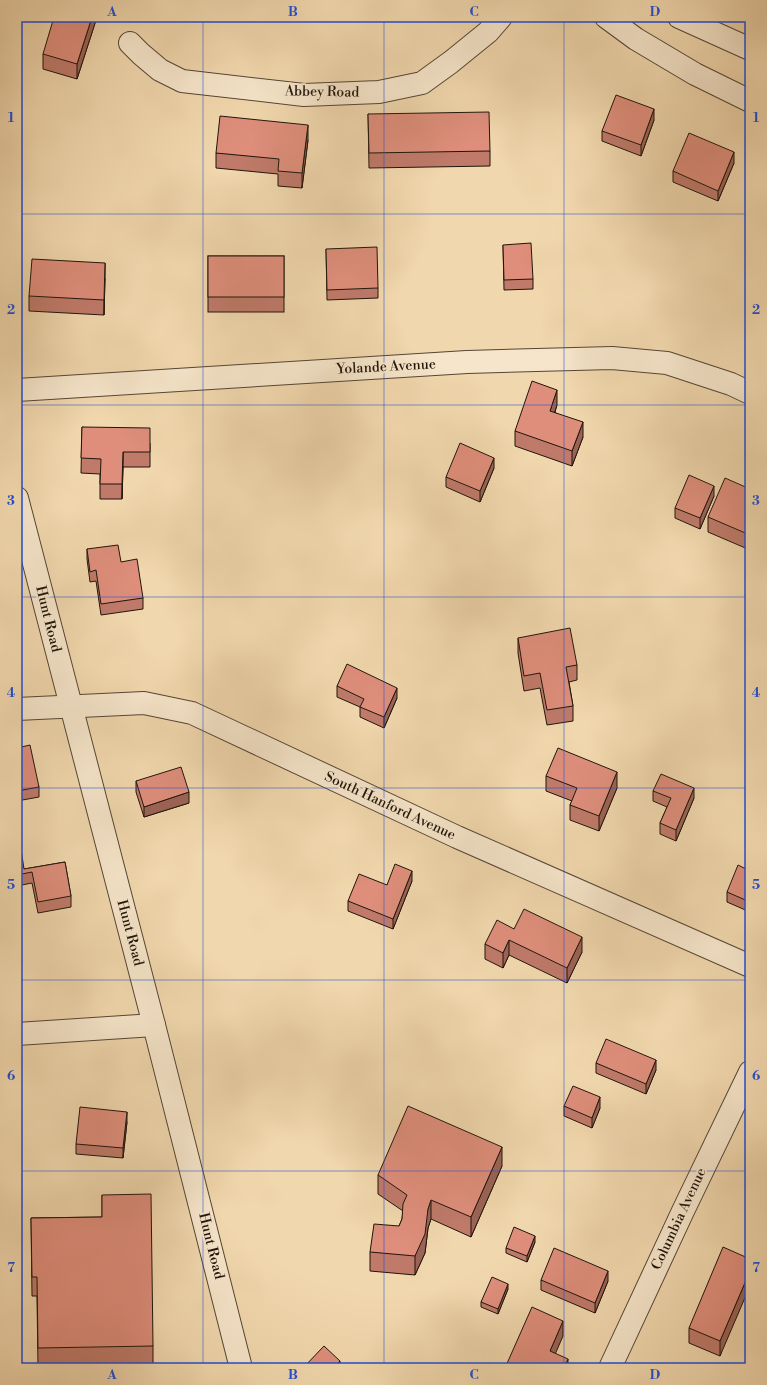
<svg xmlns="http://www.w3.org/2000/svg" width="767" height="1385" font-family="'Libre Bodoni',serif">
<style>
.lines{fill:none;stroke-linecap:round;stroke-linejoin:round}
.minor-casing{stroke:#544634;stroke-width:24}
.tertiary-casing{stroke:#544634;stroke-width:24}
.minor{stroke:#f6e5ca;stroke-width:22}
.tertiary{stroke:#f6e5ca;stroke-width:22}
.wall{fill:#bf7a6a;stroke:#20150b}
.shaded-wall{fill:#9b6356;stroke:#20150b}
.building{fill:#de8e7b;stroke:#20150b}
.grid{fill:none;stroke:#1d4ed8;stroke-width:1;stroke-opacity:0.55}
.labels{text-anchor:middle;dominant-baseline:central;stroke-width:4;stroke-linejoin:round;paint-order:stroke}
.street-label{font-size:14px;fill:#20150b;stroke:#f6e5ca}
.neatline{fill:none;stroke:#1d4ed8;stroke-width:1.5}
.grid-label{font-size:13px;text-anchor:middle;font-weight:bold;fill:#1d4ed8}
</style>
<rect width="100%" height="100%" fill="#f1d7ad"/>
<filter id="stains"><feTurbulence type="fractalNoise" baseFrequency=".005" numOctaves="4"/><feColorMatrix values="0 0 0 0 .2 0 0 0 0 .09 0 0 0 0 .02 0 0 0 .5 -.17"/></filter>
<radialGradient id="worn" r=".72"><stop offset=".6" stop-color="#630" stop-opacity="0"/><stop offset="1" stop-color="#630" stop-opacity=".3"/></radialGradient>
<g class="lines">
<g class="minor-casing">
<g id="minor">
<path d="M606 17 636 39 695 74 750 101"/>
<path d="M679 17 750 49"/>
<path d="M130 43 141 54 160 70 182 81 304 95 379 92 422 83 451 62 488 32 501 17"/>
<path d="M17 390 467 362 612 358 667 363 731 384 750 393"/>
<path d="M17 709 144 703 192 713 457 837 750 966"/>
<path d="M17 1034 154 1025"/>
<path d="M610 1368 683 1211 750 1072"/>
</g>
</g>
<g class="tertiary-casing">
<path id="tertiary" d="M17 498 154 1025 241 1368"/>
</g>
<use href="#minor" class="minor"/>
<use href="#tertiary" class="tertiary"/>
</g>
<g class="wall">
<path d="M97 17 77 79 43 69V54Z"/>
<path d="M368 114 490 151V166L369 168Z"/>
<path d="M654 120 641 156 602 141V131Z"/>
<path d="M308 140 302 188 278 186V174L216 168V153Z"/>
<path d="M734 163 718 201 673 182V171Z"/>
<path d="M503 245 533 279V289L504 290Z"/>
<path d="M326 249 378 288V298L327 300Z"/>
<rect x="208" y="256" width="76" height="56"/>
<path d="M105 278 104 315 29 311V296Z"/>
<path d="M557 405 555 412 583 437 572 466 515 446V431Z"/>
<path d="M82 427 150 443V467H123L122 499H100V474L81 473Z"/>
<path d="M494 468 480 502 446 487V477Z"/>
<path d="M750 489V550L708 532V517Z"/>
<path d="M714 496 700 529 675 518V508Z"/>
<path d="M87 549 121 562 143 598V609L101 615 96 581 90 582 87 559Z"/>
<path d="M518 638 577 665V680L569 682 573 706V721L547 725 540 688 524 691 518 653Z"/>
<path d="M337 686 397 698 384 728 360 717V707L337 697Z"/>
<path d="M17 748 39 787V797L17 801Z"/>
<path d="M546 776 617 788 599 831 570 820V805L572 801 546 791Z"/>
<path d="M136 781 189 803 144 817 136 792Z"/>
<path d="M653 791 694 798 676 841 660 834V823L667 807 653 801Z"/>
<path d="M17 849 24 869 65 862 71 896V907L38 913 32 883 17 886Z"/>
<path d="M750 871V912L727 902V892Z"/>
<path d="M412 881 393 929 348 911V901L387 885Z"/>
<path d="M514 929 582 952 567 983 509 955 503 968 485 959V944Z"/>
<path d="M596 1063 656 1070 646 1094 596 1073Z"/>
<path d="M564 1106 600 1108 592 1128 564 1116Z"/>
<path d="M127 1122 123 1158 76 1154V1144Z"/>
<path d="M502 1166 471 1237 431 1219 428 1228 425 1253 415 1275 370 1271V1252L399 1226 402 1219 403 1211 378 1194V1175Z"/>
<path d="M102 1195 153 1346V1366L38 1368 37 1296H32L31 1218 102 1217Z"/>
<path d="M535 1242 527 1262 506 1253V1248Z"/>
<path d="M750 1259 720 1356 689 1343V1328Z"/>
<path d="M541 1280 608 1281 595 1313 541 1290Z"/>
<path d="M508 1289 498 1314 481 1307V1302Z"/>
</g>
<g class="shaded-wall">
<path d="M92 17H97L77 79V64Z"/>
<path d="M654 109V120L641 156V145Z"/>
<path d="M308 125V140L302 188V173Z"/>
<path d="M734 152V163L718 201V191Z"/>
<path d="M105 263V278L104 315V300Z"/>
<path d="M557 390V405L550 426V411Z"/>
<path d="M583 422V437L572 466V451Z"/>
<path d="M123 452V467L122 499V484Z"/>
<path d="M494 458V468L480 502V491Z"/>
<path d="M714 486V496L700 529V518Z"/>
<path d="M397 688V698L384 728V717Z"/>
<path d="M617 772V788L599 831V816Z"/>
<path d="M694 788V798L676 841V830Z"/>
<path d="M189 792V803L144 817V807Z"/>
<path d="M412 871V881L393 929V919Z"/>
<path d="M582 937V952L567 983V968Z"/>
<path d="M509 940V955L503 968V953Z"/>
<path d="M656 1060V1070L646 1094V1084Z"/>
<path d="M600 1097V1108L592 1128V1118Z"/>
<path d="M127 1112V1122L123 1158V1148Z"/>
<path d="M502 1147V1166L471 1237V1217Z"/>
<path d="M431 1200V1219L428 1228 425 1253 415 1275V1256L428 1209Z"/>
<path d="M535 1236V1242L527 1262V1256Z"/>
<path d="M608 1271V1281L595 1313V1303Z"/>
<path d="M750 1271V1286L720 1356V1341Z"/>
<path d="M508 1284V1289L498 1314V1309Z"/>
<path d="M563 1321V1336L550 1366V1351Z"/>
<path d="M568 1359V1368H564Z"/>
<path d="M340 1361V1368H333Z"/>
</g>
<g class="building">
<path d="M54 17H92L77 64 43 54Z"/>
<path d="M616 95 654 109 641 145 602 131Z"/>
<path d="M489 112 490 151 369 153 368 114Z"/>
<path d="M220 116 308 125 302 173 278 171 279 159 216 153Z"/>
<path d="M689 133 734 152 718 191 673 171Z"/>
<path d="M531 243 533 279 504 280 503 245Z"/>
<path d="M377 247 378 288 327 290 326 249Z"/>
<rect x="208" y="256" width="76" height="41"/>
<path d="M32 259 105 263 104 300 29 296Z"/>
<path d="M532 381 557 390 550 411 583 422 572 451 515 431Z"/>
<path d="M82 427 150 428V452H123L122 484H100L101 459 81 458Z"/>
<path d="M460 443 494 458 480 491 446 477Z"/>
<path d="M689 475 714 486 700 518 675 508Z"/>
<path d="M725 478 750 489V535L708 517Z"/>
<path d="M118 545 121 562 137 559 143 598 101 604 96 570 90 572 87 549Z"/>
<path d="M570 628 577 665 566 667 573 706 547 710 540 673 524 676 518 638Z"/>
<path d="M347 664 397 688 384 717 360 707 364 699 337 686Z"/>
<path d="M30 745 39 787 17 791V748Z"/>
<path d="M558 748 617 772 599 816 570 805 577 788 546 776Z"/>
<path d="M181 767 189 792 144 807 136 781Z"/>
<path d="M661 774 694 788 676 830 660 823 671 798 653 791Z"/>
<path d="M17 849H21L24 869 65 862 71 896 38 902 32 872 17 875Z"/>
<path d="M395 864 412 871 393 919 348 901 359 874 387 885Z"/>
<path d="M738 865 750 871V902L727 892Z"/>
<path d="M524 909 582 937 567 968 509 940 503 953 485 944 497 920 514 929Z"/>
<path d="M606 1039 656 1060 646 1084 596 1063Z"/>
<path d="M573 1086 600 1097 592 1118 564 1106Z"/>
<path d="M408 1106 502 1147 471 1217 431 1200 428 1209 425 1234 415 1256 370 1252 374 1224 399 1226 402 1219 403 1204 407 1195 378 1175Z"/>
<path d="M80 1107 127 1112 123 1148 76 1144Z"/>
<path d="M151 1194 153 1346 38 1348 37 1277H32L31 1218 102 1217V1195Z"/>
<path d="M514 1227 535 1236 527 1256 506 1248Z"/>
<path d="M723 1247 750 1259V1271L720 1341 689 1328Z"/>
<path d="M554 1248 608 1271 595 1303 541 1280Z"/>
<path d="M492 1277 508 1284 498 1309 481 1302Z"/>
<path d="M532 1307 563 1321 550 1351 568 1359 564 1368H505Z"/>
<path d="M324 1346 340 1361 333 1368H303Z"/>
</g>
<path class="grid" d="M203 17V1368M384 17V1368M564 17V1368M17 214H750M17 405H750M17 597H750M17 788H750M17 980H750M17 1171H750"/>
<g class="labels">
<g class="street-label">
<text transform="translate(322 92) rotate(1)">Abbey Road</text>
<text transform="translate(386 367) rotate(-3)">Yolande Avenue</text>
<text transform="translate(48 619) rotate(76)">Hunt Road</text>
<text transform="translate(390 806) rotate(25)">South Hanford Avenue</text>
<text transform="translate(130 933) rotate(75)">Hunt Road</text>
<text transform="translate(679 1219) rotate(-65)">Columbia Avenue</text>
<text transform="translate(211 1246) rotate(76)">Hunt Road</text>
</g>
</g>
<rect width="767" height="1385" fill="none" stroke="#f1d7ad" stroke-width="44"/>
<rect x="22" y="22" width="723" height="1341" class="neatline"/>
<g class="grid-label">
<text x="112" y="16">A</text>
<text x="293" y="16">B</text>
<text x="474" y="16">C</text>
<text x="655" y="16">D</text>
<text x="11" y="122">1</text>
<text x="756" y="122">1</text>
<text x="11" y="314">2</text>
<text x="756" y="314">2</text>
<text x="11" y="505">3</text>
<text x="756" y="505">3</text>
<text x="11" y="697">4</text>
<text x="756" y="697">4</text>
<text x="11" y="889">5</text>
<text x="756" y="889">5</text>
<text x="11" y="1080">6</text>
<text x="756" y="1080">6</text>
<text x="11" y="1272">7</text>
<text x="756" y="1272">7</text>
<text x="112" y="1379">A</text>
<text x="293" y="1379">B</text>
<text x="474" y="1379">C</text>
<text x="655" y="1379">D</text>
</g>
<rect width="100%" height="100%" filter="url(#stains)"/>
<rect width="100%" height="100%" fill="url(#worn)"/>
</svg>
